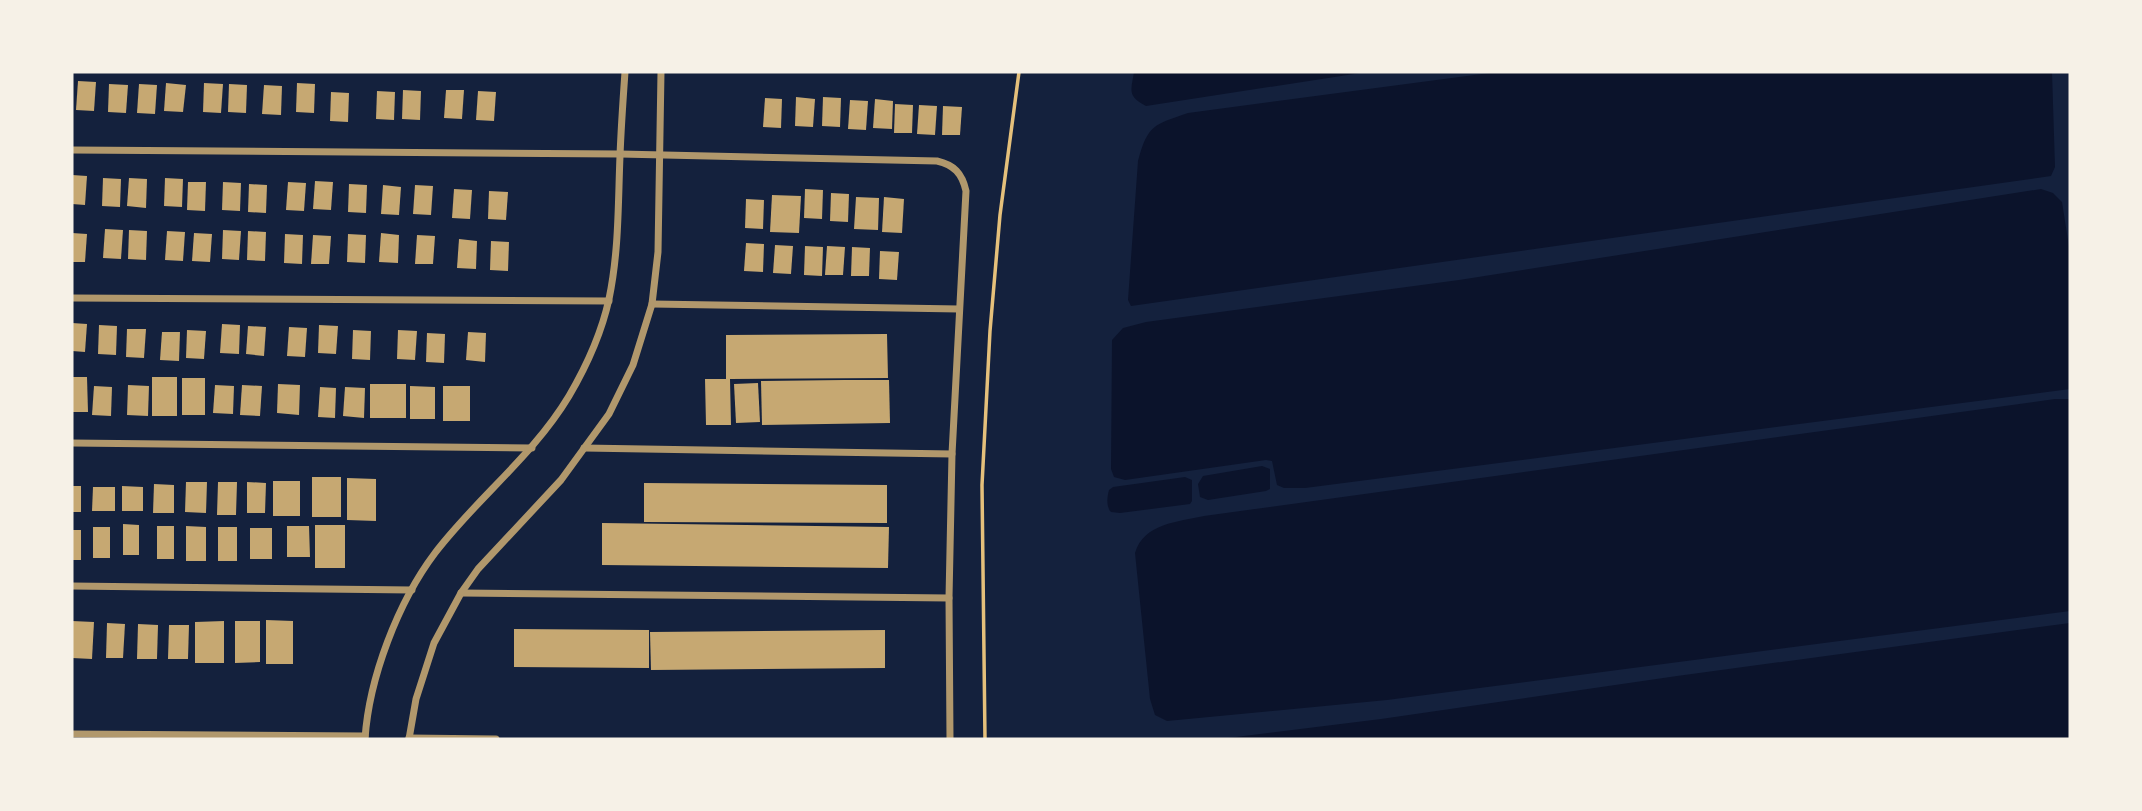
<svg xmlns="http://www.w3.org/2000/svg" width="2142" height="811" font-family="Merriweather,serif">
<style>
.water{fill:#0b132b}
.building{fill:#c6a872}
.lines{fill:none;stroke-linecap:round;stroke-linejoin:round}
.path{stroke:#e5c07b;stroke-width:3.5}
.minor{stroke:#b1986c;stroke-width:7}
</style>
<rect width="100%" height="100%" fill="#14213d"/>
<g class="water">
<path d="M1134 72H1367L1146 106C1127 96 1131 91 1134 72Z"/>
<path d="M1497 72H2052L2055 167 2051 176 1131 306 1128 300 1138 161C1148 124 1154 125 1188 113Z"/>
<path d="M2041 189 2053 193 2062 202 2070 253V389L1305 488H1284L1277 485 1272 461 1266 460 1125 480 1114 477 1111 469 1112 340 1123 328 1146 322 1459 280Z"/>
<path d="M2055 399H2070V611L1387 700 1167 721 1155 715 1150 699 1135 553C1144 523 1178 522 1204 516Z"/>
<path d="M1262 466 1270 469V489L1266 491 1208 500 1200 497 1198 484 1203 476Z"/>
<path d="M1185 477 1192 480V501L1190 504 1120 513 1111 512C1106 507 1107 497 1109 490L1113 487Z"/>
<path d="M2070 623V739H1220L1381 719 1677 676Z"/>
</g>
<g class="building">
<path d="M78 81 96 82 94 111 76 110Z"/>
<path d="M166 83 186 85 183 112 164 111Z"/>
<path d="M204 83 223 84 221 113 203 112Z"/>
<path d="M297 83 315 84 314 113 296 112Z"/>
<path d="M109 84 128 85 126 113 108 112Z"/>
<path d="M139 84 157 85 155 114 137 113Z"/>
<path d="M229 84 247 85 246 113 228 112Z"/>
<path d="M264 85 282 86 281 115 262 114Z"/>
<path d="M403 90 421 91 420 120 402 119Z"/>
<path d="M446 90H464L462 119 444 118Z"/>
<path d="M377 91 395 92 394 120 376 119Z"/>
<path d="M478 91 496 92 494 121 476 120Z"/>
<path d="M331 92 349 93 348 122 330 121Z"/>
<path d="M796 97 815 99 813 127 795 126Z"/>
<path d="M823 97 841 98 840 127 822 126Z"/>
<path d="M765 98 782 99 781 128 763 127Z"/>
<path d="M875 99 893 101 892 129 873 128Z"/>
<path d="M850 100 868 101 866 130 848 129Z"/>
<path d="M895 104 913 105 912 133H894Z"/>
<path d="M919 105 937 106 935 135 917 134Z"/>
<path d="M943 106 962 107 960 135H942Z"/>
<path d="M72 175 87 176 85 205 72 204Z"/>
<path d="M103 178 121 179 120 207 102 206Z"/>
<path d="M129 178 147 179 146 208 127 206Z"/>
<path d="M165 178 183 179 182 207 164 206Z"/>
<path d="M315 181 333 182 331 210 313 209Z"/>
<path d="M188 182H206L205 211 187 210Z"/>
<path d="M223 182 241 183 240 211 222 210Z"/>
<path d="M288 182 306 183 304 211 286 210Z"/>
<path d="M249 184 267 185 266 213 248 212Z"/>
<path d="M349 184 367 185 366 213 348 212Z"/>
<path d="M383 185 401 187 399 215 381 214Z"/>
<path d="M415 185 433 186 431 215 413 214Z"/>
<path d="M454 189 472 190 470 219 452 218Z"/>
<path d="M805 189 823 190 822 219 804 218Z"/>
<path d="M489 191 508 192 506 220 488 219Z"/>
<path d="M831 193 849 194 848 222 830 221Z"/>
<path d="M772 195 801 196 799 233 770 232Z"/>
<path d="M856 197 879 198 878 230 854 229Z"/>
<path d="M884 197 904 199 902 233 882 232Z"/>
<path d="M746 199 764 200 763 229 745 228Z"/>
<path d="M105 229 123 230 121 259 103 258Z"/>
<path d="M129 230 147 231 146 260 128 259Z"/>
<path d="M223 230 241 231 239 260 222 259Z"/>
<path d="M167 231 185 232 183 261 165 260Z"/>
<path d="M248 231 266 232 265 261 247 260Z"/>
<path d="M72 233 87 234 85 262H72Z"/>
<path d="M194 233 212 234 210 262 192 261Z"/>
<path d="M381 233 399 235 398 263 379 262Z"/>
<path d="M285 234 303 235 302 264 284 263Z"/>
<path d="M348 234 366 235 365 263 347 262Z"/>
<path d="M313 235 331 236 329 264H311Z"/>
<path d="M417 235 435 236 433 264H415Z"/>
<path d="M459 239 477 241 476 269 457 268Z"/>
<path d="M491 241 509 242 508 271 490 270Z"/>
<path d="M746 243 764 244 763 272 744 271Z"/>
<path d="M775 245 793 246 791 274 773 273Z"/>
<path d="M805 246 823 247 822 276 804 275Z"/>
<path d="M827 246 845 247 843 275H825Z"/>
<path d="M852 247 870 248 869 276H851Z"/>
<path d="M880 251 899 252 897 280 879 279Z"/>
<path d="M72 323 87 324 85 352 72 351Z"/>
<path d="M222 324 240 325 239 354 220 353Z"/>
<path d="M99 325 117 326 116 355 98 354Z"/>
<path d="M319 325 338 326 336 354 318 353Z"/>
<path d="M248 326 266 327 264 356 246 354Z"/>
<path d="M289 327 307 328 305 357 287 356Z"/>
<path d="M127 329H146L144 358 126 357Z"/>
<path d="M187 330 206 331 204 359 186 358Z"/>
<path d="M353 330 371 331 370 360 352 359Z"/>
<path d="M398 330 417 331 415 360 397 359Z"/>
<path d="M162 332H180L179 361 160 360Z"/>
<path d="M468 332 486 333 485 362 466 360Z"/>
<path d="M427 333 445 334 444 363 426 362Z"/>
<path d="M887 334 888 378 730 379 731 425H706L705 379H726V335Z"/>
<path d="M72 377H87L88 412H72Z"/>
<rect x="152" y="377" width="25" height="39"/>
<rect x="182" y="378" width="23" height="37"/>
<path d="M844 380H889L890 423 762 425 761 381Z"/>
<path d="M758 383 760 422 736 423 734 384Z"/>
<path d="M278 384 300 385 299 415 277 413Z"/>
<rect x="370" y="384" width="36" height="34"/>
<path d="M128 385 149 386 148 416 127 415Z"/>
<path d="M215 385 234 386 233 414 213 413Z"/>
<path d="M242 385 262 386 260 416 240 415Z"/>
<path d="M94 386 112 387 111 416 92 415Z"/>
<path d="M410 386 435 387V419H410Z"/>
<rect x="443" y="386" width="27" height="35"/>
<path d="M320 387 336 388 335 418 318 417Z"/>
<path d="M345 387 365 388 364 418 343 416Z"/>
<rect x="312" y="477" width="29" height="40"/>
<path d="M347 478 376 479V521L347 520Z"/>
<rect x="273" y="481" width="27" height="35"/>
<path d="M186 482H207L206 513 185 512Z"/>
<path d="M218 482H237L236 515H217Z"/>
<path d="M247 482 266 483 265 513H247Z"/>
<path d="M644 483 887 485V523L644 522Z"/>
<path d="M154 484 174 485V513H153Z"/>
<rect x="72" y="486" width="9" height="26"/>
<path d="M122 486 143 487V511H122Z"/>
<path d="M93 487H115V511H92Z"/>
<path d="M602 523 889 527 888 568 602 565Z"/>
<path d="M123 524 139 525V555H123Z"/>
<rect x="315" y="525" width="30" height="43"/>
<rect x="157" y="526" width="17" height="33"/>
<path d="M186 526 206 527V561H186Z"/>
<path d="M287 526H309L310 557H287Z"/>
<rect x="93" y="527" width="17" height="31"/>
<rect x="218" y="527" width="19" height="34"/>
<rect x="250" y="528" width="22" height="31"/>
<rect x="72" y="530" width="9" height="30"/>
<path d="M266 620 293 621V664H266Z"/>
<path d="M72 621 94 622 92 659 72 658Z"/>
<path d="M224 621V663H195V622Z"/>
<path d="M235 621H260V662L235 663Z"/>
<path d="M107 623 125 624 123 658H106Z"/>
<path d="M138 624 158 625 157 659H137Z"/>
<path d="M169 625H189L188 659H168Z"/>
<path d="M514 629 649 630V668L514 667Z"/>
<path d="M885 630V668L651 670 650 632Z"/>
</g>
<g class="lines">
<path class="path" d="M985 739 982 485 990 331 1000 215 1019 72"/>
<g class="minor">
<path d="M72 150 620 154 937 161C954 165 962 173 966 191L952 454 949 598 950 739"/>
<path d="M72 298 609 301"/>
<path d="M652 304 959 309"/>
<path d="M72 443 532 448"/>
<path d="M584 448 952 454"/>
<path d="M72 586 412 590"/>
<path d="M461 593 949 598"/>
<path d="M72 734 365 736"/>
<path d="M409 738 496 739"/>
<path d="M365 739C369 678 398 602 435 553 477 498 533 456 569 396 586 367 602 331 609 299 619 251 618 204 620 156 621 128 623 100 625 72"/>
<path d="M409 739 416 699 434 643 461 593 478 569 561 480 609 414 633 365 652 304 658 252 661 72"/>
</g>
</g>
<rect width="2142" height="811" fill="none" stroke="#f6f1e7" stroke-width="147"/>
</svg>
